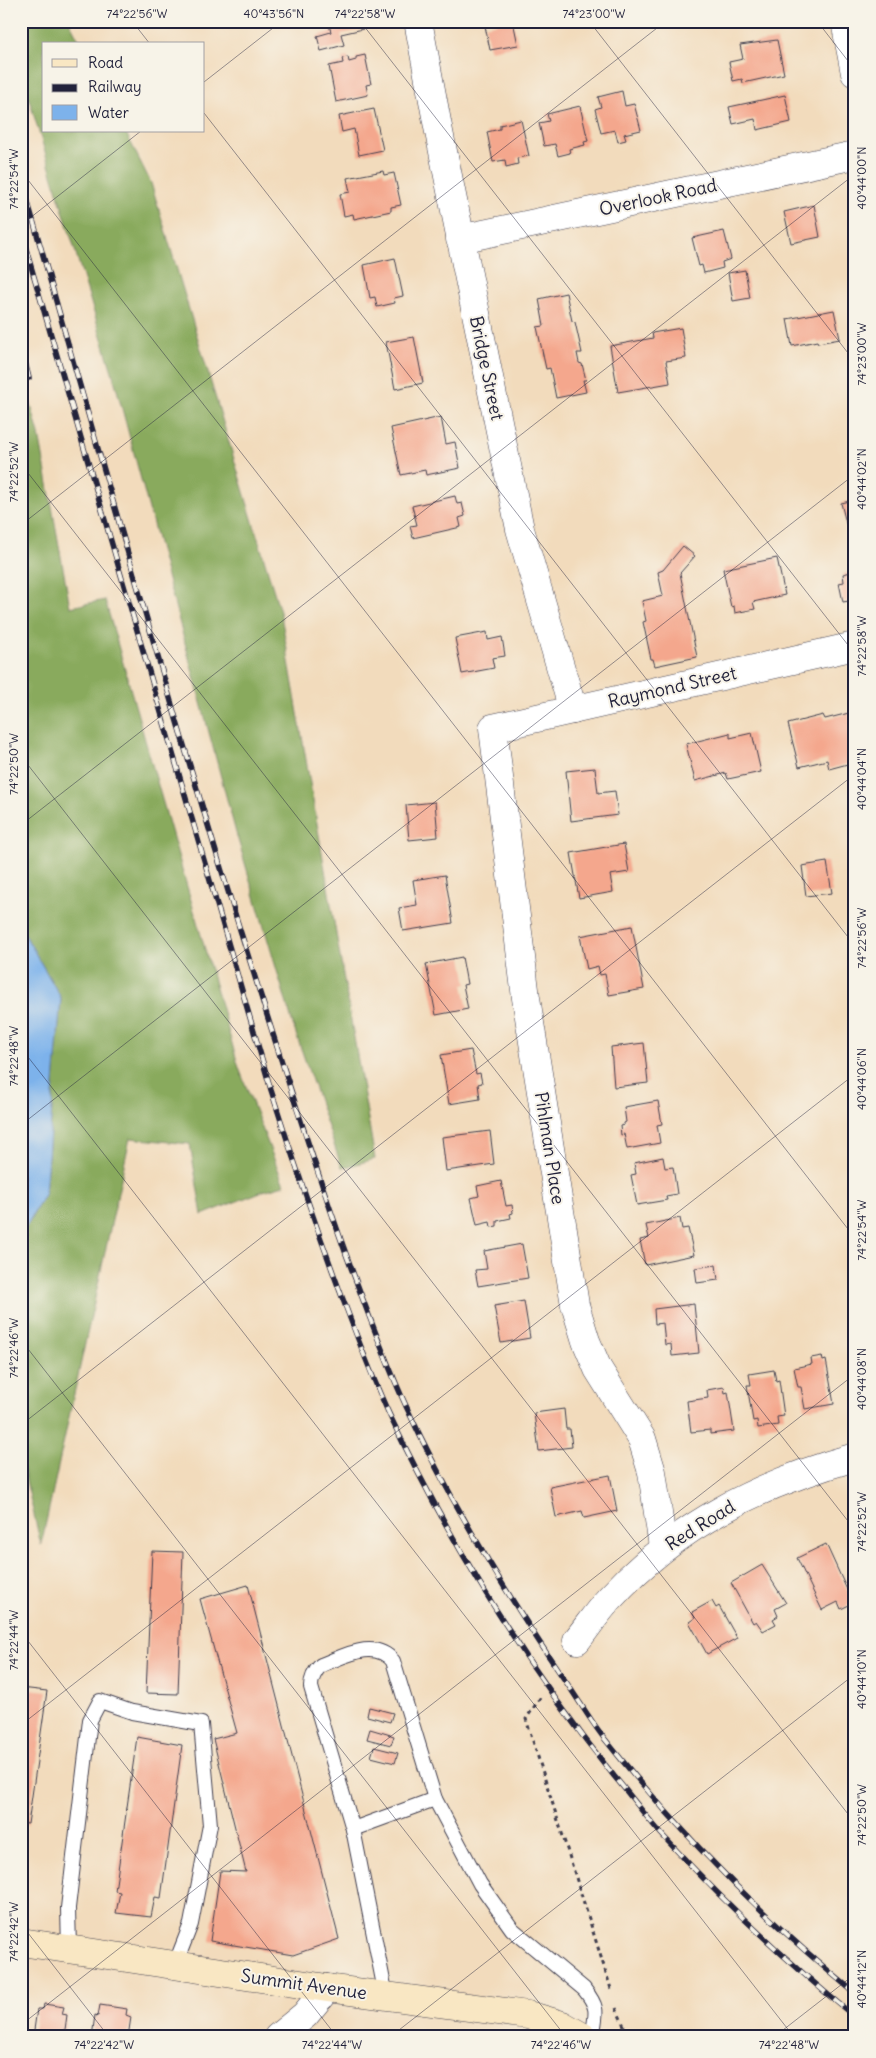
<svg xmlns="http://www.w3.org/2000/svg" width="876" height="2058" font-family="Delius,sans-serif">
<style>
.forest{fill:#89aa5d;stroke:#56664c}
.water{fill:#7db2eb;stroke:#506a93}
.building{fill:#f4a78d}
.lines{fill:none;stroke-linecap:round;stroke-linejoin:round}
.lane-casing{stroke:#413e4e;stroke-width:16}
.street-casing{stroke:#413e4e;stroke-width:29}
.secondary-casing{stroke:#413e4e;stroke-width:29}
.path{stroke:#413e4e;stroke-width:3;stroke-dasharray:4 4;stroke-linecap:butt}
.lane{stroke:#fff;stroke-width:14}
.street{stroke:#fff;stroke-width:28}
.secondary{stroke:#f9e7c3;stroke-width:28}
.rail-casing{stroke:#22223b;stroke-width:5.5}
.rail{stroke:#f7f3e8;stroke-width:4;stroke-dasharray:11;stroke-linecap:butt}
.ticks{fill:none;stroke:#22223b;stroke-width:1;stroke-opacity:0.45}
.labels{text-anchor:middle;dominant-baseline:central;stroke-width:4;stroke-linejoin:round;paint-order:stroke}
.street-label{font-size:18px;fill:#22223b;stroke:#f7f3e8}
.neatline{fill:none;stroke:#22223b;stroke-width:2}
.ticks-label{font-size:12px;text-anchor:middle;fill:#22223b}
</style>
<rect width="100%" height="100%" fill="#f7f3e8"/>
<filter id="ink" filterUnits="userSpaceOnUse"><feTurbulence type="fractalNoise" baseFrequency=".02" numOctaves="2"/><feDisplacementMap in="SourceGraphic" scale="10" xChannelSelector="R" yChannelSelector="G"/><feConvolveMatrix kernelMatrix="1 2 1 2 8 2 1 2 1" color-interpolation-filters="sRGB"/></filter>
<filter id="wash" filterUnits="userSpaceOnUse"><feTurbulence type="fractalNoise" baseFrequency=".0096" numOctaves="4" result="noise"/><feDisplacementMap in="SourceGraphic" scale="20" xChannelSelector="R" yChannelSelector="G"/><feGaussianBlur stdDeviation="1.12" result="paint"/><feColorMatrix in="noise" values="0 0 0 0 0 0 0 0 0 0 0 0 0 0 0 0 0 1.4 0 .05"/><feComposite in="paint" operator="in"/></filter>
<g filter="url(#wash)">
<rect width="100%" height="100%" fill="#f2dbbc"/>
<g class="forest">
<path d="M21 21H69L81 44H44V131H125L151 183 281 615 375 1159 342 1168 294 1028 236 833 113 375 21 73Z"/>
<path d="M21 370 39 434 70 607 105 600 239 1068 284 1185 263 1191 202 1215 190 1144 130 1138 41 1545 21 1459V1236L45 1193 61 998 21 928V735L24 733 21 725Z"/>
</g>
<path class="water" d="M21 928 61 998 45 1193 21 1236Z"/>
<g id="blocks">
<g class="building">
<path d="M328 21H361L363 29 341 34 344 45 321 51 317 36 331 32Z"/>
<path d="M507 21H513L518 45 490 50 485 26Z"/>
<path d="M777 40 784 74 743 83 742 79 733 81 729 62 743 59 740 45Z"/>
<path d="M365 55 371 84 366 85 368 95 336 102 329 66 343 63 342 58 348 57 349 62 356 60V57Z"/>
<path d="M622 91 625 106 634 104 641 130 624 134 626 140 618 142 615 130 601 133 595 109 601 107 598 97Z"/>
<path d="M785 95 791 122 757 130 755 119 733 124 729 107Z"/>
<path d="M580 106 588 141 584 142 585 145 569 149 570 153 558 156 555 144 544 146 539 123 549 121 547 114Z"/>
<path d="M374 109 383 150 359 155 354 129 342 132 339 116Z"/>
<path d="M521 120 529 156 517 158 518 164 506 167 505 160 493 162 487 132 500 129V125Z"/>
<path d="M383 171 384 175 394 173 401 205 391 207V211L354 219 353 214 344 216 340 194 350 192 347 178Z"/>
<path d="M814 205 820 237 791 243 784 212Z"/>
<path d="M724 231 731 259 722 262 723 268 704 273 702 265 699 266 692 238Z"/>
<path d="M395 258 403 296 394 298 395 303 377 307 375 297 370 298 364 265Z"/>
<path d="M745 270 750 298 733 301 728 273Z"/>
<path d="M566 293 572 321 575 322 582 353H577L579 363 582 364 586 380H583L586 392 556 398 550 368 546 369 537 327 544 326 539 299Z"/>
<path d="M834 310 840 339 818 343 817 341 792 346 787 319Z"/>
<path d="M681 328 686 358 666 361 670 383 618 392 610 346 653 338 652 333Z"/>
<path d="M414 337 423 383 395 389 386 342Z"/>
<path d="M441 417 446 444 455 442 460 468 426 475 425 470 401 475 391 428Z"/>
<path d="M455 496 457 504 462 503 465 516 459 518 461 527 413 538 410 526 417 525 412 506Z"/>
<path d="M855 500V525L847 527 841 503Z"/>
<path d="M683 546 695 556 680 573 697 657 655 666 653 659H651L643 622 646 621 642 601 663 596 658 572 663 570Z"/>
<path d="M777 558 785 595 753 602 755 609 735 613 734 606 731 607 723 569Z"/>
<path d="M855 571V612H852L849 601 843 602 839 583 844 582 843 574Z"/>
<path d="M487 632 488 640 502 637 505 656 492 658 494 668 462 674 455 638Z"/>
<path d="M849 713 855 736V762L829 769 827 760 799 767 788 724 823 715 825 719Z"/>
<path d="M730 733V738L752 733 761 772 728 779 726 773 695 781 686 744Z"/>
<path d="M595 768 598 793 615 791 618 815 571 821 566 771Z"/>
<path d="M435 802 438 837 409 840 406 805Z"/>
<path d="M624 844 629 872 610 875 613 892 579 898 571 853Z"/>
<path d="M827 862 832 893 806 896 802 866Z"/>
<path d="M445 875 453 923 403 931 399 908 417 905 413 880Z"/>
<path d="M632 926 644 989 609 995 605 974 600 975 598 966 587 969 580 936Z"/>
<path d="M462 957 467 984 463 985 468 1009 436 1015 426 964Z"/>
<path d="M644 1043 648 1083 614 1087 611 1047Z"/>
<path d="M471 1050 476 1074 480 1073 482 1083 478 1084 480 1099 449 1104 441 1055Z"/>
<path d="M658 1101 662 1124 657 1125 660 1143 627 1149 624 1134 621 1135 620 1126 624 1125V1123L626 1122 624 1107Z"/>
<path d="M490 1131 494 1164 446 1171 442 1137Z"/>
<path d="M663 1157 665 1168 673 1167 677 1194 666 1196 667 1200 637 1205 631 1175 636 1174 634 1163Z"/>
<path d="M501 1181 506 1206 512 1205 513 1213 510 1214 511 1218 497 1221V1226L491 1227 490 1222 477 1225 471 1198 479 1196 477 1186Z"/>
<path d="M680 1218 682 1229 688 1228 694 1255 645 1265 640 1240 649 1238 646 1225Z"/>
<path d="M522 1244 528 1278 478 1286 475 1270 487 1269 484 1251Z"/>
<path d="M716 1265 718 1280 697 1283 695 1268Z"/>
<path d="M524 1301 530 1338 501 1343 494 1306Z"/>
<path d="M694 1304 699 1353 672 1356 671 1344 665 1345 663 1323 655 1324 654 1309Z"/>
<path d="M822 1356 823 1361 826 1360 834 1404 805 1409 801 1387H798L794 1368 812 1364 811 1358Z"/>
<path d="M774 1370 776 1381 779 1380 784 1416 777 1417 778 1425 758 1428 757 1420 753 1421 747 1385H751L749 1374Z"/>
<path d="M724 1387 725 1393 728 1392 734 1431 710 1434V1430L691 1432 687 1401 708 1398 707 1390Z"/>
<path d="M564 1409 566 1429H570L572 1447 539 1451 534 1413Z"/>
<path d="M610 1475 617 1511 584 1518 582 1511 556 1517 550 1487Z"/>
<path d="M826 1544 853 1603 841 1609 838 1602 822 1610 797 1558Z"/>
<path d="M152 1551 183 1552 178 1694 146 1693Z"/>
<path d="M762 1565 786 1603 775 1609 778 1616 773 1619 776 1624 763 1631 756 1621 753 1623 731 1583Z"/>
<path d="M248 1585 339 1939 293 1955 210 1941 220 1871 246 1872 213 1739 237 1733 200 1599Z"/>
<path d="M712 1601 716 1608 719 1606 737 1638 707 1654 689 1622 695 1618 692 1612Z"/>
<path d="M21 1688 47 1691 28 1824 21 1823Z"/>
<path d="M369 1707 393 1713 390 1722 367 1716Z"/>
<path d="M370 1729 394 1736 391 1745 367 1739Z"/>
<path d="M137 1737 182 1745 161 1898 155 1897 151 1917 116 1913 120 1892 115 1891Z"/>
<path d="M374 1747 398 1753 395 1763 371 1757Z"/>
<path d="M44 2004 64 2007 62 2014 67 2015 64 2037H33L37 2009H43Z"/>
<path d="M100 2005 127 2009 126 2015 131 2017 128 2037H92L95 2015 98 2016Z"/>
</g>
</g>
</g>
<g filter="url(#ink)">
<use href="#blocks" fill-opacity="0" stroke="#413e4e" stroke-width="1"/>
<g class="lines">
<g class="lane-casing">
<g id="lane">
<path d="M353 1829 435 1799"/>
<path d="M69 1949 68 1908 90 1720 100 1701 132 1712 201 1724 210 1825 191 1924 175 1965"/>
<path d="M386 1996 353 1829 311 1687C311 1678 314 1672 321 1665 343 1657 374 1638 393 1661L435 1799 480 1884 512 1929 584 1989C600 2009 596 2013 592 2037"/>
</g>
</g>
<g class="street-casing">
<g id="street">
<path d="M418 21 438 127 520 529 573 710"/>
<path d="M845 21 855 73"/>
<path d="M460 239 855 155"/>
<path d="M663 1547 652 1472 642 1439 598 1369 586 1341 575 1305 526 998 493 728 855 646"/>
<path d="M577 1640C588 1626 598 1611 610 1598 678 1524 759 1484 855 1457"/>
<path d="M278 2037 305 2015 327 1988"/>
</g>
</g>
<g class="secondary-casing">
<path id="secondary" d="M21 1942 327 1988 528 2015 562 2025 583 2037"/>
</g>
<g class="path">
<path d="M540 1698 526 1719 612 1992"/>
<path d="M616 2008 629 2037"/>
</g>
<use href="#lane" class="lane"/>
<use href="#street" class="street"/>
<use href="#secondary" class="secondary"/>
<g class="rail-casing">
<g id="rail">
<path d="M21 178C93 430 163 683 241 933 275 1040 308 1148 346 1254 365 1305 383 1356 406 1406 450 1502 505 1592 564 1679 578 1699 590 1720 604 1738 678 1831 763 1918 855 1993"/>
<path d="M21 232 271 1090C292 1156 314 1221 338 1286 354 1329 370 1373 390 1416 451 1544 525 1665 614 1776 631 1796 646 1817 664 1837 723 1901 787 1962 855 2017"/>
<path d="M21 346 29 378"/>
</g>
</g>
<use href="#rail" class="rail"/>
</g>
</g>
<path class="ticks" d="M132 21 150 44M360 21 855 654M589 21 855 362M817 21 855 70M204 82 282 21M204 113 855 946M21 171 855 1238M21 225 141 131M21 464 855 1530M21 525 666 21M21 756 855 1823M21 825 855 174M21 1048 794 2037M21 1125 855 474M21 1340 566 2037M21 1425 855 774M21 1632 337 2037M21 1725 855 1074M21 1924 109 2037M21 2025 855 1374M390 2037 855 1674M774 2037 855 1974"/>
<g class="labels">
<g class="street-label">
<text transform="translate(658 197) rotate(-12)">Overlook Road</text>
<text transform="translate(487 368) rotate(78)">Bridge Street</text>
<text transform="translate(672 687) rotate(-13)">Raymond Street</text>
<text transform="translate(550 1148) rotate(81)">Pihlman Place</text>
<text transform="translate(700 1525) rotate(-32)">Red Road</text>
<text transform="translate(304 1984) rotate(8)">Summit Avenue</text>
</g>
</g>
<rect width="876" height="2058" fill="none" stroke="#f7f3e8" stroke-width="55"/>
<rect x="42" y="42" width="162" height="90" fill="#f7f3e8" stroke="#a29fa3"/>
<rect x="52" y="59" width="25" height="8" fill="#f9e7c3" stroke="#a29fa3"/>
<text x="88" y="68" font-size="15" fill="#22223b">Road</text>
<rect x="52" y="84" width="25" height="8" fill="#22223b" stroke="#a29fa3"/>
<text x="88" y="92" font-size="15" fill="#22223b">Railway</text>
<rect x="52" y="105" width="25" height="15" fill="#7db2eb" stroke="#a29fa3"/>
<text x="88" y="118" font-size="15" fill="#22223b">Water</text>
<rect x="28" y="28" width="820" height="2002" class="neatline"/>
<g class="ticks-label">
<text x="137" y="18">74°22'56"W</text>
<text x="274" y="18">40°43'56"N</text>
<text x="365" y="18">74°22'58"W</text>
<text x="594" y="18">74°23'00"W</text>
<text transform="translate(862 178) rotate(-90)" y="4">40°44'00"N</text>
<text transform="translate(14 179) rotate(-90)" y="4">74°22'54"W</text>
<text transform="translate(862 354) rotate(-90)" y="4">74°23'00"W</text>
<text transform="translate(14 472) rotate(-90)" y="4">74°22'52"W</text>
<text transform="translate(862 479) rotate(-90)" y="4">40°44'02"N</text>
<text transform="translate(862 646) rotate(-90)" y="4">74°22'58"W</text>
<text transform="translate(14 764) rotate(-90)" y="4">74°22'50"W</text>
<text transform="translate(862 779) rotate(-90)" y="4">40°44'04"N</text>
<text transform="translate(862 938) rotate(-90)" y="4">74°22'56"W</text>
<text transform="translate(14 1056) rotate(-90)" y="4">74°22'48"W</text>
<text transform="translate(862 1079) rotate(-90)" y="4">40°44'06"N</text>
<text transform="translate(862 1230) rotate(-90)" y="4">74°22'54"W</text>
<text transform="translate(14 1348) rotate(-90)" y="4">74°22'46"W</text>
<text transform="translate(862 1379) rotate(-90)" y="4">40°44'08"N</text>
<text transform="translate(862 1522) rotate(-90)" y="4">74°22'52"W</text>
<text transform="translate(14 1640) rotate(-90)" y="4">74°22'44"W</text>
<text transform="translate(862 1679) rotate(-90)" y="4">40°44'10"N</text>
<text transform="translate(862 1815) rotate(-90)" y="4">74°22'50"W</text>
<text transform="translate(14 1932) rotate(-90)" y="4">74°22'42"W</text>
<text transform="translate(862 1979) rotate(-90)" y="4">40°44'12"N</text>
<text x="104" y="2049">74°22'42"W</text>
<text x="332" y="2049">74°22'44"W</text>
<text x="561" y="2049">74°22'46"W</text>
<text x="789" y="2049">74°22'48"W</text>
</g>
</svg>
